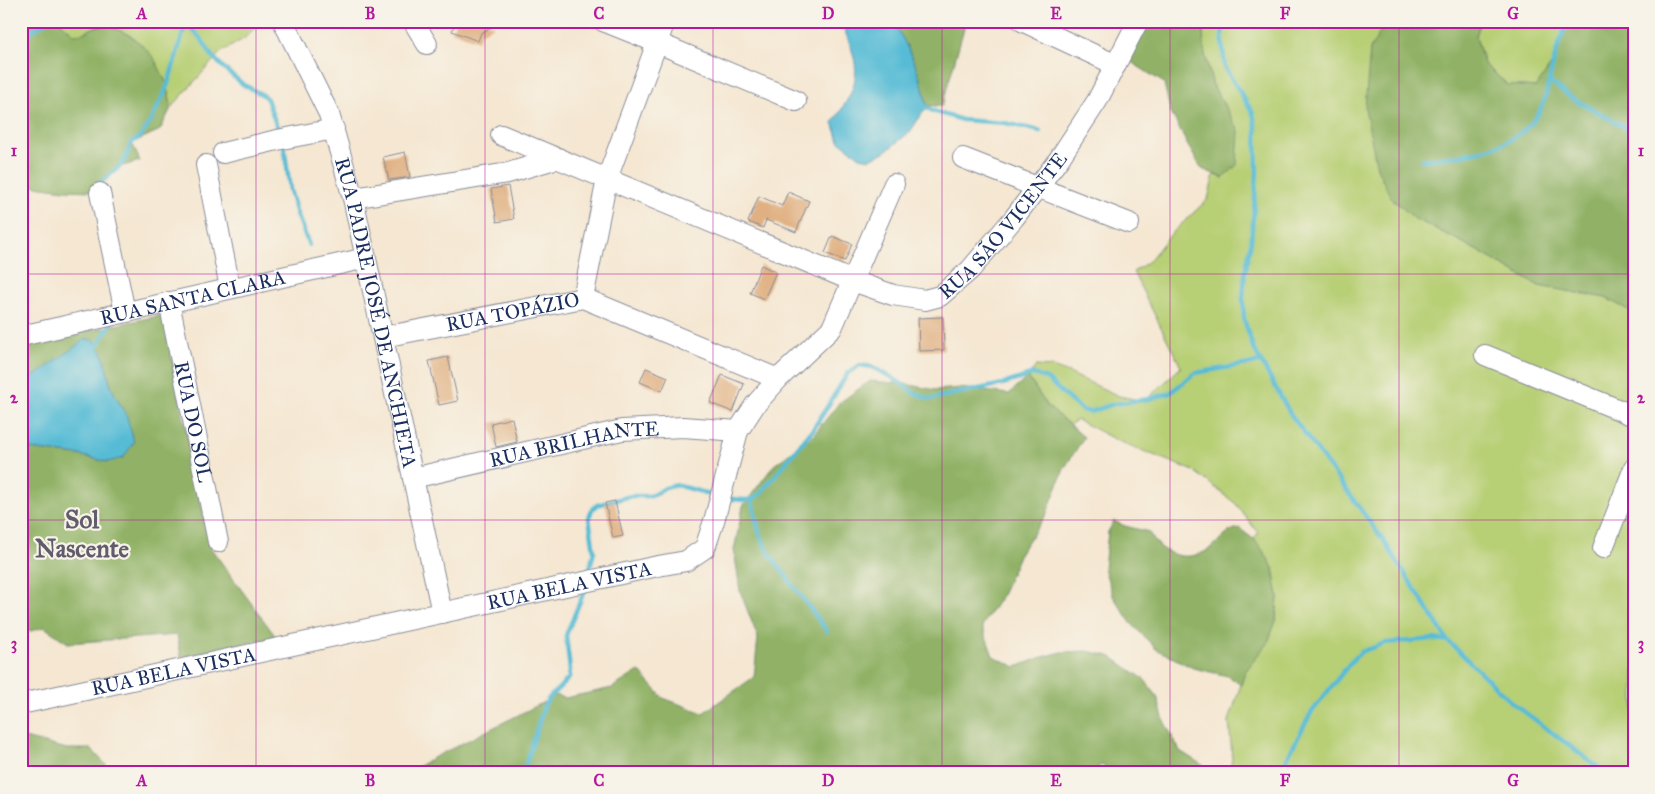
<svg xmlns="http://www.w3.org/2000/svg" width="1655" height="794" font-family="'IM FELL Great Primer',serif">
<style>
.green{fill:#b7cf74;stroke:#697f69}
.forest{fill:#91b266;stroke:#567062}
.water{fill:#57bcd5;stroke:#39769a}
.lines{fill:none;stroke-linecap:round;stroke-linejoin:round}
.stream{stroke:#57bcd5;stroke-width:4.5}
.building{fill:#e0b082}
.minor-casing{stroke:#888b98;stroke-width:22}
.minor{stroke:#fff;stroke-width:20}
.grid{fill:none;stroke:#b5179e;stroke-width:1;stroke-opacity:0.55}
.labels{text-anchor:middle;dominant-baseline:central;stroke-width:4.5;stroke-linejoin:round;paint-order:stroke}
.street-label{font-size:20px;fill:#1b2f5e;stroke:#f7f3e8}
.district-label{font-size:25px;font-weight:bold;fill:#605c6b;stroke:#f7f3e8}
.neatline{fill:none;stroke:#b5179e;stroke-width:2}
.grid-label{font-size:16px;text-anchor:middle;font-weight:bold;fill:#b5179e}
</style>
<rect width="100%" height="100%" fill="#f7f3e8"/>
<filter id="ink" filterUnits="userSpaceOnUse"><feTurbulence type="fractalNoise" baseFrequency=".02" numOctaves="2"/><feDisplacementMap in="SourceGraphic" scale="10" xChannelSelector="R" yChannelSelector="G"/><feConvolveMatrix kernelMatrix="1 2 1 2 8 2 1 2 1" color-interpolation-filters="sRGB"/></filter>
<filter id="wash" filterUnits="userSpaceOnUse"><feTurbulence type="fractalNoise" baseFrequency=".0096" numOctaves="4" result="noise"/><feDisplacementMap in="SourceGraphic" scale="20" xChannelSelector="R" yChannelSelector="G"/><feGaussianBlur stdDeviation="1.12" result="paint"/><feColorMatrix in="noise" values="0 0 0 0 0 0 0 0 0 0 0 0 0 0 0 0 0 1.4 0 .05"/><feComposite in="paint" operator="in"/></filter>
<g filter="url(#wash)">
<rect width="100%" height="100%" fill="#f5e7d2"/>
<g class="green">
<path d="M59 21H261L245 38 220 53 171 108 168 86 144 47 131 36 110 26 95 27 81 34H74Z"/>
<path d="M1202 21H1389L1384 25 1415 219 1462 242 1539 286 1606 298 1634 313V773H1230L1232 757 1229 721 1245 672 1267 642 1276 621 1278 597 1273 568 1254 539 1258 533 1236 504 1194 471 1118 441 1077 420 1069 425 1047 406 1028 377 1036 366 1052 367 1069 373 1119 396 1145 401 1181 367 1133 272 1148 262 1170 235 1208 199 1214 174 1223 178 1239 131 1213 86 1205 55Z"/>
<path d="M1480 21H1566L1557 56 1537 87 1508 85 1484 64 1476 37Z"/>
</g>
<g class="forest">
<path d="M21 21H59L74 34H81L95 27 110 26 131 36 144 47 154 58 168 86 171 108 160 130 132 143 140 161 116 168 92 191 64 190 21 184Z"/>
<path d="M892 21H966L942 106H927C922 77 909 46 892 21Z"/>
<path d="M1145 21H1202L1205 55 1213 86 1239 131 1237 165 1223 178 1202 169 1188 146 1170 110 1164 83 1128 60Z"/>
<path d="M1389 21H1480L1476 37 1484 64 1508 85 1536 87 1557 56 1566 21H1634V313L1606 298 1539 286 1462 242 1415 219 1391 198 1377 168 1365 108 1370 49 1384 25Z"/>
<path d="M163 315 210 547 276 637 181 657 177 635 68 643 44 627 21 634V448L79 455 108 462 127 417 111 387 102 351 42 371 21 384V347L30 343Z"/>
<path d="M1028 377 1047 406 1084 437 1064 469 1046 515 1020 553 1003 593 982 626 993 656 1016 667 1039 658 1062 652 1087 651 1110 656 1144 679 1157 696 1164 721 1180 751 1215 773H1118L1101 765 1091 773H407L433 758 548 700 555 695 565 698 612 688 639 671 663 698 703 713 754 677 758 638 740 591 734 550 743 506 774 465 811 438 839 403 870 381 905 384 936 390 960 388 1009 394Z"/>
<path d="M1114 521 1125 526 1149 532C1161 555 1185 563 1208 550 1221 542 1222 532 1239 528L1256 541 1266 555 1273 568 1278 597 1276 621 1268 642 1245 672 1241 685 1228 676 1193 668 1156 649 1131 623 1113 596 1104 568 1108 532Z"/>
<path d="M21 737 67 749H91L114 773H21Z"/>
</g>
<g class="water">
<path d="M837 21H892C909 46 922 76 927 106L910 132 885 152 870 159 860 157 839 141 833 122C853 93 863 77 849 42 846 34 844 27 837 21Z"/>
<path d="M85 339 93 340 102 351 111 387 127 417 134 442 123 458 108 462 79 455 21 448V384L42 371Z"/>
</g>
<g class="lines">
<g class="stream">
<path d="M170 21 186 23 202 40 212 56 228 72 244 85 263 95 267 99 280 135"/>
<path d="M1223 21 1222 39 1225 68 1253 113 1256 128 1257 173 1251 241 1245 273 1243 298 1244 319 1253 347 1291 415 1384 541 1448 641 1510 701 1606 773"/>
<path d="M21 38 47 21"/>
<path d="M1549 81 1572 98 1634 132"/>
<path d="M922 105 933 111 962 120 1005 123 1040 131"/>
<path d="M284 145 290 190 297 214 309 245"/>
<path d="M1422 160C1467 155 1530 150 1545 98 1552 71 1555 46 1569 21"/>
<path d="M97 186 122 164 126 157 131 143 141 136 152 119 167 87 186 23"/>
<path d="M95 349 112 322"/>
<path d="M725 498C739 499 751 504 761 493L814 428 848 373 860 365 872 367 893 378 914 393 930 399 1003 384 1034 374 1047 379 1073 403 1082 410 1090 412 1114 404 1149 399 1170 393 1195 373 1261 362"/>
<path d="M752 500 759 532 768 552 827 631"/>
<path d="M588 577 594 551 589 518 592 509 597 505 631 496H651L665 488 677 485 716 496"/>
<path d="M523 773 544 706 548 699 569 678 570 670 566 635 586 587"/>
<path d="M1279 773 1311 713 1350 663 1361 652 1385 643 1435 639 1448 641"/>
</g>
</g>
<g id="blocks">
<g class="building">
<path d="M456 21H483L494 26 481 33 478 41 452 31Z"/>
<path d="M405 152 410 177 389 180 383 157Z"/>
<path d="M508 186 514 219 497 222 491 189Z"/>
<path d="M788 192 809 201 796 232 766 220 763 228 748 222 759 196 782 206Z"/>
<path d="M832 236 852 244 845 261 825 253Z"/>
<path d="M761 265 776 272 764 299 750 293Z"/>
<path d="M943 317 944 350 919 351 918 318Z"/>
<path d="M448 357 458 401 439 405 429 361Z"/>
<path d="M646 368 668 377 662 391 640 382Z"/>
<path d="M722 375 744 384 733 412 710 403Z"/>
<path d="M512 418 517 442 496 447 491 423Z"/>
<path d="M615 501 623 536 613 538 605 503Z"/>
</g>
</g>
</g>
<g filter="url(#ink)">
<use href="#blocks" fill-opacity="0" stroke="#888b98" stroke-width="1"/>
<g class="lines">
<g class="minor-casing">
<g id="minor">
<path id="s1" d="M283 21 329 114 353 198 442 613"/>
<path d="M413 21 427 44"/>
<path d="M603 21 658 43 796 101"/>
<path d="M1022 21 1116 65"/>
<path id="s2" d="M501 135 853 281 893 295 925 300 940 296 970 270 1014 218 1059 159 1097 101 1138 21"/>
<path d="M223 153 277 140 334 129"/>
<path d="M963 158 1129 223"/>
<path d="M206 165 230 288"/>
<path d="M100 193 125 312"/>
<path d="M353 198 508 173 558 158"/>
<path d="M583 298 607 179 665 21"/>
<path id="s3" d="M169 302 218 542"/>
<path id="s4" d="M21 336 366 258"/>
<path id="s5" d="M383 337 583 298 778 379"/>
<path d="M1485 355 1634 416"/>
<path id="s6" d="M413 478 622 430 683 427 738 431"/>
<path d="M1603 548 1634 468"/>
<path id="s7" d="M21 704 658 566 686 561 705 548 714 521 738 431 755 405 778 379 832 328 894 184"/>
</g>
</g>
<use href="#minor" class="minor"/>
</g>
</g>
<path class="grid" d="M256 21V773M485 21V773M713 21V773M942 21V773M1170 21V773M1399 21V773M21 274H1634M21 520H1634"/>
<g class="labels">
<g class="street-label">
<text stroke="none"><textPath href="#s2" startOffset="566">RUA SÃO VICENTE</textPath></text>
<text stroke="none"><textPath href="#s4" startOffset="176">RUA SANTA CLARA</textPath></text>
<text stroke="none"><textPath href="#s1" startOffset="308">RUA PADRE JOSÉ DE ANCHIETA</textPath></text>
<text stroke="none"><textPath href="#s5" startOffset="132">RUA TOPÁZIO</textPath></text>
<text stroke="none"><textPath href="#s3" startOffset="122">RUA DO SOL</textPath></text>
<text stroke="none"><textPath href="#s6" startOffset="165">RUA BRILHANTE</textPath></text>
<text stroke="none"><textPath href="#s7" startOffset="561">RUA BELA VISTA</textPath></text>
<text stroke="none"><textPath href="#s7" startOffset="156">RUA BELA VISTA</textPath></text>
</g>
<g class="district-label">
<text x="82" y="519">Sol<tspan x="82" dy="29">Nascente</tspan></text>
</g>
</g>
<rect width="1655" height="794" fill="none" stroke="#f7f3e8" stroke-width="55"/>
<rect x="28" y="28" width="1600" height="738" class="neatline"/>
<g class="grid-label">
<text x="142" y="19">A</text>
<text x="370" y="19">B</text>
<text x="599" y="19">C</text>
<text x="828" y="19">D</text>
<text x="1056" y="19">E</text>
<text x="1285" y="19">F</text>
<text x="1513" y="19">G</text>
<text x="14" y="156">1</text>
<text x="1641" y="156">1</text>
<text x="14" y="403">2</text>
<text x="1641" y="403">2</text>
<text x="14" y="649">3</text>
<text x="1641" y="649">3</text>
<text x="142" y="786">A</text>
<text x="370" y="786">B</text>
<text x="599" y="786">C</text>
<text x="828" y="786">D</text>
<text x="1056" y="786">E</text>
<text x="1285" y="786">F</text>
<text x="1513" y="786">G</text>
</g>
</svg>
